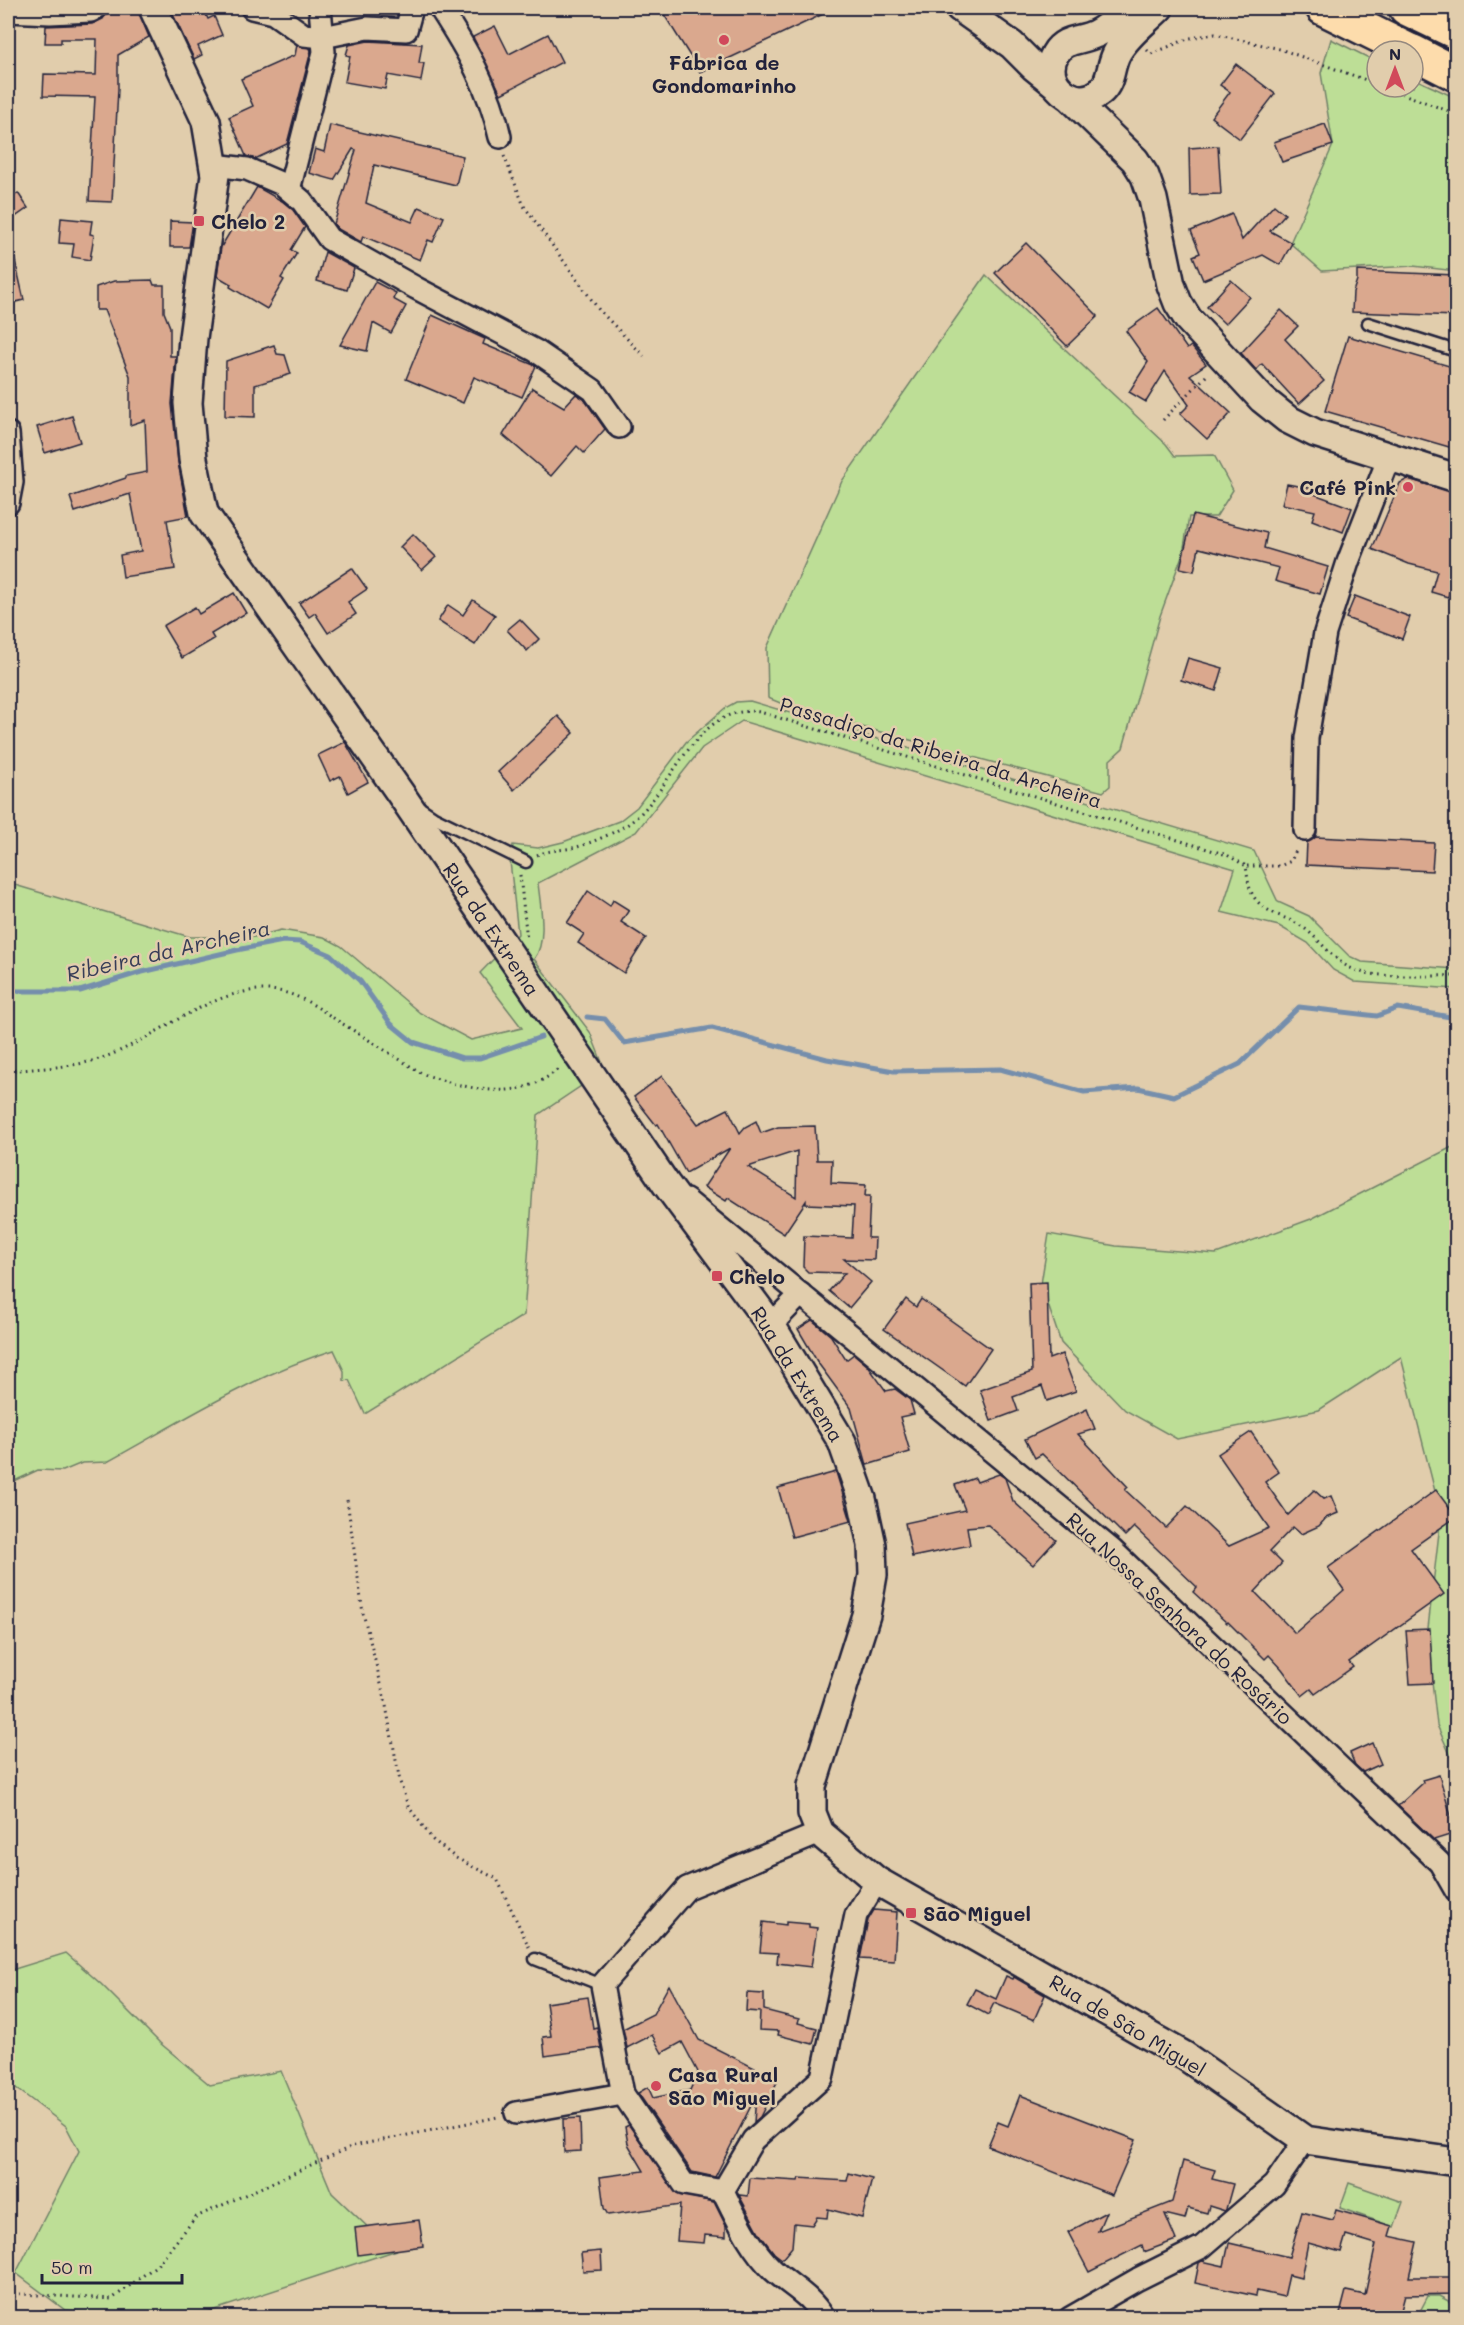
<svg xmlns="http://www.w3.org/2000/svg" width="1464" height="2325" font-family="Mali,sans-serif">
<style>
.green{fill:#bdde96;stroke:#708068;stroke-width:1.5}
.lines{fill:none;stroke-linecap:round;stroke-linejoin:round}
.stream{stroke:#748eac;stroke-width:5}
.building{fill:#daa88e;stroke:#22223b;stroke-width:1.5;fill-rule:evenodd}
.service-casing{stroke:#22223b;stroke-width:15}
.minor-casing{stroke:#22223b;stroke-width:26}
.tertiary-casing{stroke:#22223b;stroke-width:32}
.motorway-casing{stroke:#22223b;stroke-width:38}
.path{stroke:#22223b;stroke-width:3;stroke-dasharray:1.5 4.5;stroke-linecap:butt}
.service{stroke:#e1cdac;stroke-width:10}
.minor{stroke:#e1cdac;stroke-width:21}
.tertiary{stroke:#e1cdac;stroke-width:27}
.motorway{stroke:#fddcac;stroke-width:33}
.poi-dot{fill:#d1495b;stroke:#e1cdac;stroke-width:2}
.labels{text-anchor:middle;dominant-baseline:central;stroke-width:5;stroke-linejoin:round;paint-order:stroke}
.poi-label{font-size:20px;font-weight:bold;fill:#22223b;stroke:#e1cdac;text-anchor:start}
.street-label{font-size:20px;fill:#22223b;stroke:#e1cdac}
.water-label{font-size:21px;font-style:italic;fill:#373d57;stroke:#e1cdac}
</style>
<rect width="100%" height="100%" fill="#e1cdac"/>
<filter id="ink" filterUnits="userSpaceOnUse"><feTurbulence type="fractalNoise" baseFrequency=".0167" numOctaves="2"/><feDisplacementMap in="SourceGraphic" scale="12" xChannelSelector="R" yChannelSelector="G"/><feConvolveMatrix kernelMatrix="1 2 1 2 8 2 1 2 1" color-interpolation-filters="sRGB"/></filter>
<g filter="url(#ink)">
<g class="green">
<path d="M1331 39 1377 62V87H1413V78L1456 98V271L1413 266 1322 271 1290 243 1333 145 1321 73Z"/>
<path d="M986 275 1166 444 1175 456 1214 455 1233 490 1216 517H1189L1183 553 1160 616 1123 748 1110 760V786L1103 792 851 724 815 717 768 698 767 648 842 481Z"/>
<path d="M750 701 1254 851 1278 902 1309 916 1349 956 1362 962 1456 969V989L1355 982 1333 970 1308 943 1279 926 1221 912 1235 869 742 721 702 748 636 832 538 883C540 903 548 942 534 959L590 1032 605 1070 538 1115 524 1315 365 1414 349 1380 344 1381V1371L334 1350C253 1375 180 1422 107 1462L82 1463 63 1471 38 1470 8 1484V883L190 937H254L281 930 324 937 341 946 420 1013 471 1040 522 1028 480 973 518 934 510 861 513 845 538 848 563 842 619 821 637 807 686 742 725 708 736 702Z"/>
<path d="M1456 1145V1768L1437 1725 1427 1637 1441 1515 1401 1357 1319 1410 1177 1439 1125 1410 1061 1343 1041 1284 1049 1234 1116 1246 1216 1254 1311 1219Z"/>
<path d="M66 1953 101 1984 160 2043 210 2085 281 2071 332 2193 391 2249 397 2250 193 2317 128 2318 65 2310 16 2273 79 2151 66 2126 8 2082V1971Z"/>
<path d="M1349 2183 1403 2202 1394 2227 1340 2208Z"/>
<path d="M1428 2296H1439L1456 2305V2317H1417Z"/>
</g>
<g class="lines">
<g class="stream">
<path d="M8 991H80L138 973 237 950 283 941 300 942 331 955 360 981 391 1024 413 1042 462 1058H480L541 1037"/>
<path d="M587 1017 605 1019 624 1043 712 1028 827 1059 894 1071 1000 1069 1084 1092 1138 1088 1174 1096 1240 1064 1299 1007 1377 1016 1398 1008 1456 1018"/>
</g>
</g>
<g class="building">
<path d="M109 8H137L149 37 118 55V89L112 202 89 201 95 97 43 96 44 74 96 75 97 39H61V43H45L46 26 92 24 103 19Z"/>
<path d="M170 8H203L208 19 214 16 222 35 198 46 202 55 194 59Z"/>
<path d="M660 8H836L700 72Z"/>
<path d="M495 26 509 54 548 34 562 62 501 94 473 37Z"/>
<path d="M368 41 422 44 419 63H424L421 81 388 75 385 89 345 82 350 56 346 55 349 45Z"/>
<path d="M297 45 310 48 311 51 287 144 255 159 246 156 229 117 253 106 241 79 295 55Z"/>
<path d="M1236 64 1275 94 1240 139 1211 117 1230 92 1220 85Z"/>
<path d="M1325 124 1333 145 1282 162 1274 142Z"/>
<path d="M330 125 463 156 456 185 374 165 366 203 412 222 419 207 444 217 433 242 428 240 420 260 363 236 361 242 338 229 334 224 356 150 353 149 334 180 309 173 315 149 324 152Z"/>
<path d="M1218 146 1221 194 1190 195 1189 148Z"/>
<path d="M257 187 282 201 293 210 305 227 291 250 297 253 281 278 284 280 267 309 230 287 231 284 217 276 221 247Z"/>
<path d="M18 193 28 208 8 222V200Z"/>
<path d="M1274 205 1285 214 1270 231 1292 243 1280 265 1263 255 1203 280 1193 256 1200 253 1191 231 1232 214 1242 240Z"/>
<path d="M61 218 92 221 90 234 94 235 90 260 72 257 74 244 59 243Z"/>
<path d="M170 221 193 222 189 247H170Z"/>
<path d="M1026 243 1098 316 1067 346 995 273Z"/>
<path d="M325 252 354 268 347 290 317 281Z"/>
<path d="M14 256 24 300 8 304V257Z"/>
<path d="M1357 271 1456 275V316L1352 312 1353 292 1357 280Z"/>
<path d="M152 280 154 285H164V312L170 327V356H176L172 404 178 462 188 516 167 520 175 569 123 577 120 555 141 551 130 494 75 512 70 497 126 478V476L147 472 145 420 130 425V376L104 310H96V287L114 281Z"/>
<path d="M1231 280 1250 297 1225 324 1207 307Z"/>
<path d="M375 282 396 293 393 299 406 306 391 333 373 323 367 351 340 345Z"/>
<path d="M1158 308 1187 349 1191 346 1206 364 1190 375 1231 413 1207 439 1180 414 1189 405 1165 371 1146 402 1129 392 1148 362 1126 331Z"/>
<path d="M1281 310 1298 326 1285 339 1324 381 1299 404 1262 364 1256 370 1241 353Z"/>
<path d="M432 315 485 339 483 344 536 366 522 397 474 377 463 403 406 379Z"/>
<path d="M1348 336 1456 368V449L1325 411Z"/>
<path d="M274 345 277 354 285 355 291 374 255 385V417L225 416 226 361Z"/>
<path d="M532 388 564 407 576 394 584 399 605 429 584 453 577 446 551 476 503 435Z"/>
<path d="M72 416 80 442 45 453 37 427Z"/>
<path d="M1408 479 1456 493V576H1454L1448 597 1431 592 1437 571 1409 564 1372 549 1400 483Z"/>
<path d="M1287 484 1315 489 1314 494 1352 508 1343 532 1312 520 1315 511 1282 504Z"/>
<path d="M1193 515 1267 533 1264 548 1328 567 1320 594 1275 581 1279 568 1199 548 1194 571 1180 568Z"/>
<path d="M413 534 436 557 422 570 400 547Z"/>
<path d="M352 568 367 589 348 602 356 614 328 633 315 613 309 617 299 603Z"/>
<path d="M234 593 246 613 211 634 214 639 182 658 163 626 195 607 199 614Z"/>
<path d="M1355 596 1410 617 1402 639 1346 618Z"/>
<path d="M473 600 495 615 475 645 438 621 448 605 463 615Z"/>
<path d="M520 619 539 639 527 651 507 630Z"/>
<path d="M1188 658 1223 668 1216 691 1181 680Z"/>
<path d="M558 716 574 733 514 790 498 772Z"/>
<path d="M345 742 368 782 348 793 340 776 330 781 318 755Z"/>
<path d="M1316 837 1434 843 1432 871 1306 865 1307 842Z"/>
<path d="M588 891 610 906 613 900 629 910 621 922 646 938 624 973 578 943 584 934 567 923Z"/>
<path d="M662 1076 698 1124 728 1109 740 1133 745 1127 756 1121 761 1133 778 1127 815 1126 817 1160H832L831 1183 866 1185 865 1196H870L868 1238H875L874 1260 844 1259 871 1282 849 1308 829 1291 845 1273 808 1272 803 1267 804 1236 852 1238 854 1206 806 1204V1201L784 1234 728 1198 726 1201 704 1187 730 1148 686 1173 658 1124 656 1125 634 1097ZM797 1151 796 1197 748 1167Z"/>
<path d="M1047 1282 1049 1359 1062 1354 1076 1391 1047 1401 1042 1386 1013 1397 1018 1411 991 1421 980 1390 1032 1372 1029 1283Z"/>
<path d="M906 1299 916 1307 921 1299 991 1349 965 1386 884 1329Z"/>
<path d="M812 1320 831 1336 846 1360 854 1354 868 1366 886 1391 895 1389 910 1400 914 1414 900 1417 910 1452 867 1465 851 1408 818 1363 798 1329Z"/>
<path d="M1087 1409 1095 1429 1078 1434 1128 1487 1125 1490 1166 1528 1187 1506 1229 1546 1269 1528 1218 1454 1251 1432 1279 1472 1265 1482 1288 1515 1314 1490 1324 1499 1331 1496 1338 1513 1326 1518 1319 1526 1301 1534 1293 1527 1270 1551 1282 1563 1255 1592 1295 1633 1344 1590 1328 1568 1436 1490 1456 1517 1411 1549 1444 1594 1349 1662 1353 1667 1315 1694 1311 1689 1302 1696 1282 1669 1269 1655 1265 1659 1228 1622 1227 1623 1193 1592 1197 1587 1134 1527 1125 1536 1042 1454 1035 1458 1025 1439Z"/>
<path d="M836 1472 851 1521 792 1537 778 1488Z"/>
<path d="M999 1474 1005 1478 1013 1501 1056 1540 1033 1565 988 1525 967 1527 970 1545 912 1557 905 1523 965 1510 955 1485 975 1478 977 1482Z"/>
<path d="M1430 1629 1433 1683 1410 1684 1406 1630Z"/>
<path d="M1372 1743 1381 1764 1363 1772 1355 1765 1350 1753Z"/>
<path d="M1439 1775 1456 1833 1434 1840 1398 1806 1423 1783 1422 1780Z"/>
<path d="M874 1910 897 1912 894 1961 860 1959 868 1920Z"/>
<path d="M763 1922 786 1925V1922L809 1924V1927L817 1928 811 1967 777 1963 778 1953 760 1952Z"/>
<path d="M1006 1976 1013 1979 1014 1977 1045 1995 1034 2020 994 2003 988 2015 967 2004 975 1989 996 1999Z"/>
<path d="M669 1985 699 2040 778 2080 760 2117 754 2122 756 2096 715 2177 692 2172 638 2093 648 2087 653 2098 690 2090 698 2072 682 2042 662 2053 652 2035 627 2048 623 2029 653 2014Z"/>
<path d="M747 1993 764 1994V2010L799 2019 798 2023 817 2028 813 2044 778 2035 779 2031 759 2030 760 2012 746 2011Z"/>
<path d="M588 1997 593 2028 597 2027 601 2048 545 2056 543 2037 551 2036 546 2003Z"/>
<path d="M1020 2095 1136 2140 1112 2195 988 2146 998 2122 1008 2126Z"/>
<path d="M580 2118 581 2151 564 2152 563 2119Z"/>
<path d="M629 2125 677 2194 714 2202 726 2226V2237L705 2235 704 2243 677 2241 680 2205 608 2215 604 2208 600 2177 644 2171 628 2144 625 2127Z"/>
<path d="M1183 2161 1215 2170 1212 2179 1233 2184 1226 2209 1225 2211 1209 2206 1207 2213 1188 2208 1185 2219 1165 2214 1176 2240 1144 2252 1142 2245 1089 2272 1068 2232 1106 2212 1098 2231 1172 2202Z"/>
<path d="M849 2173 872 2179 862 2218 828 2209 827 2218 817 2217 812 2225 794 2223 792 2247 782 2259 774 2253 761 2236 739 2195 748 2196 750 2178 798 2181 799 2178 847 2181Z"/>
<path d="M1336 2210 1392 2226 1389 2236 1417 2242 1409 2277H1456V2294L1405 2295 1399 2318H1339L1346 2291 1365 2295 1376 2244 1346 2235 1341 2252 1308 2243 1301 2278 1289 2275 1284 2297 1257 2291 1256 2296 1195 2283 1199 2263 1202 2261 1224 2266 1229 2243 1289 2257 1302 2212 1333 2220Z"/>
<path d="M419 2220 423 2246 358 2255 355 2228Z"/>
<path d="M601 2251 602 2270 583 2271 581 2253Z"/>
</g>
<g class="lines">
<g class="service-casing">
<g id="service">
<path d="M1368 323 1456 351"/>
<path d="M422 809 434 817 526 862"/>
<path d="M535 1959 602 1985"/>
</g>
</g>
<g class="minor-casing">
<g id="minor">
<path d="M252 8 273 13 304 35 323 37 367 28 406 30 412 8"/>
<path d="M440 8C466 48 490 89 500 137"/>
<path d="M8 11 50 13 91 11 96 8"/>
<path d="M214 165 247 169 282 184 302 201 329 239 416 288 536 351 593 390 619 427"/>
<path d="M289 190 324 52 320 8"/>
<path d="M8 433 12 482 8 503"/>
<path d="M1305 830 1307 738 1325 633 1348 562 1389 457"/>
<path d="M686 1200 1112 1550 1440 1863 1456 1891"/>
<path d="M771 1325 801 1294"/>
<path d="M516 2113 623 2094"/>
<path d="M723 2191 684 2184 623 2094 602 1985 687 1888 820 1833"/>
<path d="M723 2191 753 2140 822 2078 856 1915 877 1881"/>
<path d="M723 2191C737 2219 750 2248 773 2270 793 2288 808 2293 824 2318"/>
<path d="M1070 2318 1138 2279 1202 2247 1274 2185 1305 2140"/>
</g>
</g>
<g class="tertiary-casing">
<g id="tertiary">
<path d="M153 8 206 121 215 175 193 338 188 403 193 459 204 513 400 793 666 1184 771 1325 842 1442 862 1499 872 1545 873 1575 866 1615 812 1786V1813L820 1833 877 1881 1185 2056 1305 2140 1456 2162"/>
<path d="M960 8 1012 45 1033 66 1054 83"/>
<path d="M1127 8C1117 17 1107 29 1095 34 1081 41 1064 38 1055 54 1039 82 1075 113 1100 92 1113 81 1109 65 1118 51 1128 34 1146 21 1159 8"/>
<path d="M1069 96 1135 160 1145 176 1153 199 1171 285 1178 303 1188 319 1262 399 1287 419 1315 433 1456 478"/>
</g>
</g>
<g class="motorway-casing">
<g id="motorway">
<path d="M1323 8 1410 51"/>
<path d="M1406 8 1456 32"/>
<path d="M1413 52 1456 74"/>
</g>
</g>
<g class="path">
<path d="M1147 50 1151 54 1190 38 1215 34 1280 49 1377 84"/>
<path d="M1385 87 1456 114"/>
<path d="M504 156 524 206 599 310 644 356"/>
<path d="M1163 420 1208 374"/>
<path d="M537 855C549 850 564 850 577 847 591 843 619 831 631 822 673 790 696 702 760 712L1227 855 1246 866C1248 878 1248 891 1257 901 1268 914 1287 917 1301 926 1320 938 1333 962 1355 970 1377 979 1430 975 1456 976"/>
<path d="M1247 866H1280L1291 861 1297 848"/>
<path d="M520 875 527 940"/>
<path d="M8 1071C38 1068 72 1068 102 1058 161 1038 226 973 290 994 308 1000 323 1011 338 1021 366 1038 394 1056 423 1074 468 1089 520 1104 559 1068"/>
<path d="M347 1500 363 1613 385 1700 400 1782 408 1806 433 1840 456 1858 497 1879 529 1947"/>
<path d="M8 2298 20 2294 112 2299 157 2265 196 2217 353 2146 498 2117"/>
</g>
<use href="#service" class="service"/>
<use href="#minor" class="minor"/>
<use href="#tertiary" class="tertiary"/>
<use href="#motorway" class="motorway"/>
</g>
</g>
<g class="poi-dot">
<circle cx="724" cy="40" r="6"/>
<rect x="193" y="215" width="12" height="12" rx="3"/>
<circle cx="1408" cy="487" r="6"/>
<rect x="711" y="1270" width="12" height="12" rx="3"/>
<rect x="905" y="1907" width="12" height="12" rx="3"/>
<circle cx="656" cy="2086" r="6"/>
</g>
<g class="labels">
<g class="poi-label">
<text x="724" y="62" text-anchor="middle">Fábrica de<tspan x="724" dy="23">Gondomarinho</tspan></text>
<text x="211" y="221">Chelo 2</text>
<text x="1396" y="487" text-anchor="end">Café Pink</text>
<text x="729" y="1276">Chelo</text>
<text x="923" y="1913">São Miguel</text>
<text x="668" y="2074">Casa Rural<tspan x="668" dy="23">São Miguel</tspan></text>
</g>
<g class="street-label">
<text transform="translate(941 752) rotate(17)">Passadiço da Ribeira da Archeira</text>
<text transform="translate(492 929) rotate(56)">Rua da Extrema</text>
<text transform="translate(798 1374) rotate(58)">Rua da Extrema</text>
<text transform="translate(1180 1618) rotate(43)">Rua Nossa Senhora do Rosário</text>
<text transform="translate(1128 2025) rotate(31)">Rua de São Miguel</text>
</g>
<g class="water-label">
<text transform="translate(168 950) rotate(-13)">Ribeira da Archeira</text>
</g>
</g>
<rect width="1464" height="2325" fill="none" stroke="#e1cdac" stroke-width="30"/>
<rect x="15" y="15" width="1434" height="2295" fill="none" stroke="#22223b" stroke-width="2" filter="url(#ink)"/>
<g transform="translate(1395 69)"><circle r="28" fill="#e1cdac" stroke="#95897f" stroke-width="1.5"/>
<path d="M0-4.5L10 22L0 15L-10 22Z" fill="#d1495b"/>
<text y="-9" font-size="16" font-weight="bold" text-anchor="middle" fill="#22223b">N</text>
</g>
<path d="M42 2274v9h140v-9" fill="none" stroke="#22223b" stroke-width="3"/>
<text x="51" y="2274" font-size="18" fill="#22223b" stroke="#e1cdac" stroke-width="4.5" paint-order="stroke">50 m</text>
</svg>
